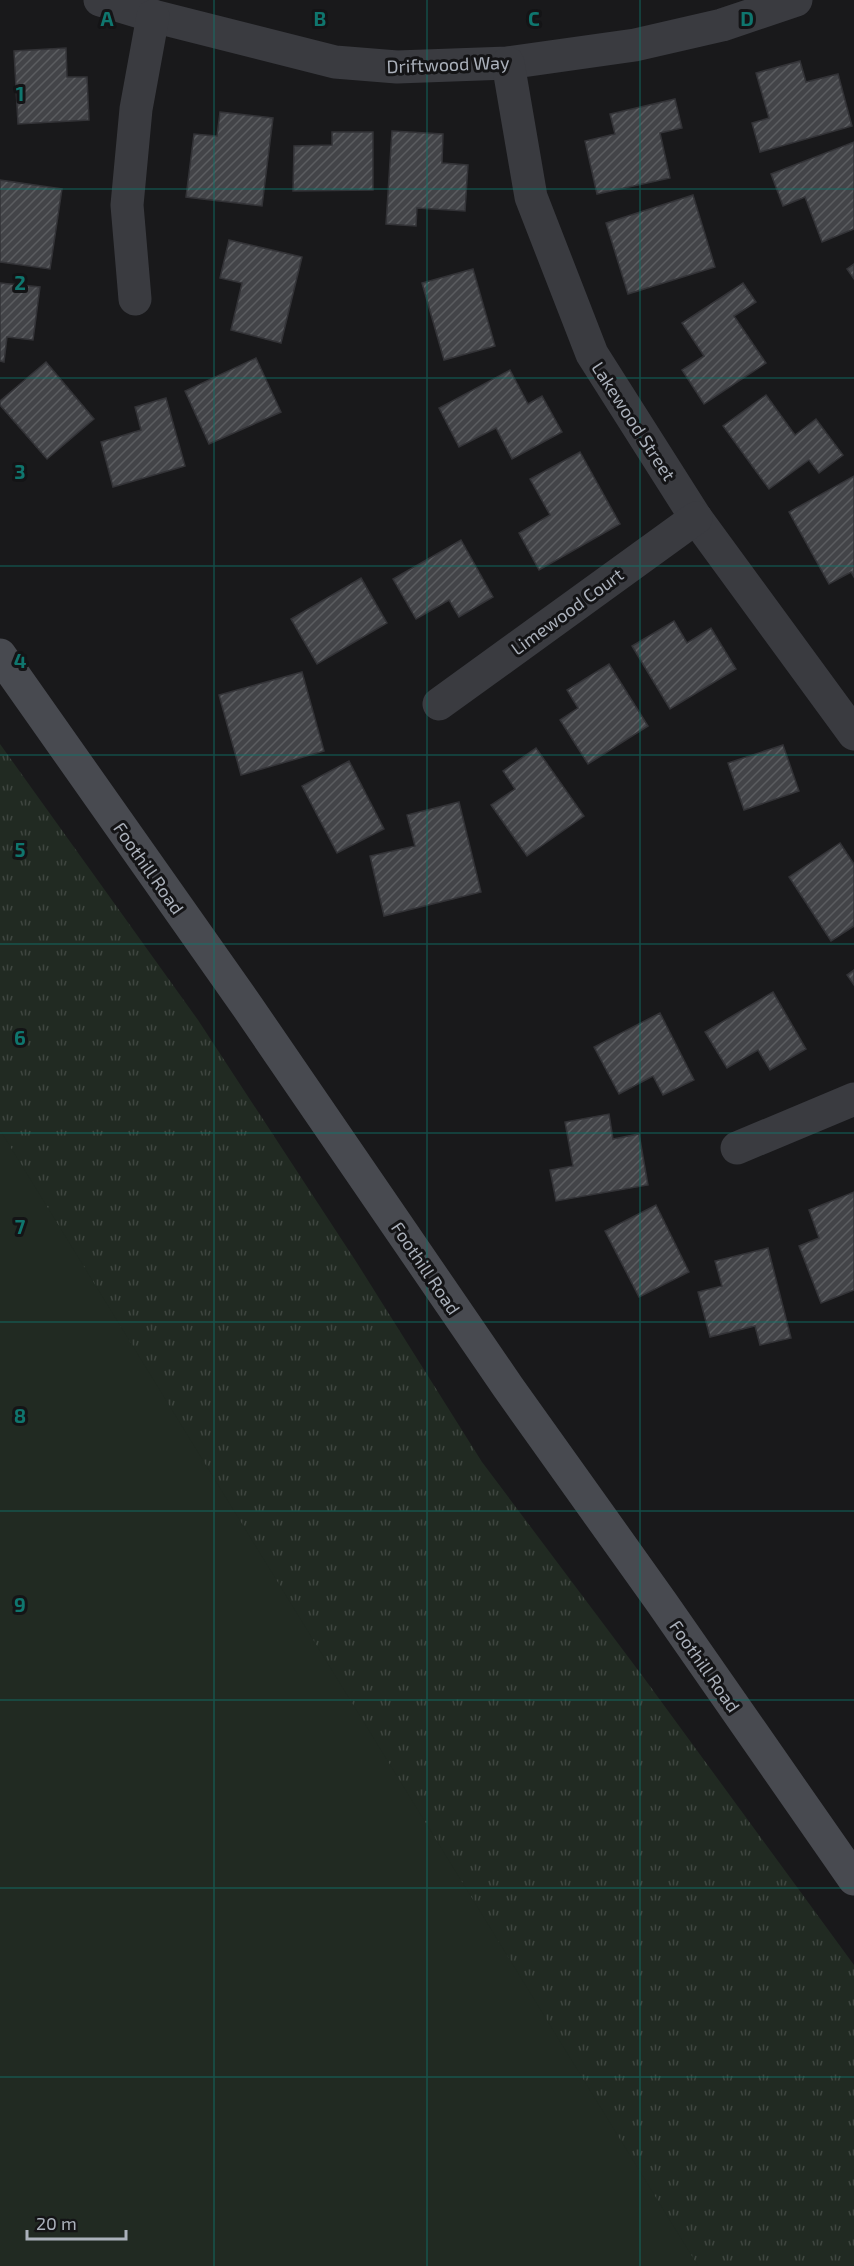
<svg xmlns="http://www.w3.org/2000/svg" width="854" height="2266" font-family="'Exo 2',sans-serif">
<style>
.grass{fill:url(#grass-tufts)}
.park{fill:#212a22}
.building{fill:url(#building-hatch);stroke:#333337;stroke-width:1.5}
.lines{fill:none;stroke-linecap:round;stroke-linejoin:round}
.minor{stroke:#3a3b40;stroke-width:33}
.secondary{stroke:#484a50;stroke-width:33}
.grid{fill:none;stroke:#0f766e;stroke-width:1.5;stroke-opacity:0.55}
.labels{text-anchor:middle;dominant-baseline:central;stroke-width:6;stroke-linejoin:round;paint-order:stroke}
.street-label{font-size:18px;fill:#abb1bb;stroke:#141416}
.grid-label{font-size:20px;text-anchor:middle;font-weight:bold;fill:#0f766e;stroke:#141416;stroke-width:6;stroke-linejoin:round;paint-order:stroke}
</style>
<defs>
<pattern id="grass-tufts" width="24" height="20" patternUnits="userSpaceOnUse" patternTransform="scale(1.5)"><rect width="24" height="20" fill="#212a22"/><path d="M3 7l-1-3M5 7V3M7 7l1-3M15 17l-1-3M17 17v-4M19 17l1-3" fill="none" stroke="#3f4640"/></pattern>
<pattern id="building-hatch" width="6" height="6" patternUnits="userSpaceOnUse" patternTransform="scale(1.5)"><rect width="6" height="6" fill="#434448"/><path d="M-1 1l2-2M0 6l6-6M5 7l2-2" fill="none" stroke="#5b5d60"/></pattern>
</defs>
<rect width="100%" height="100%" fill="#19191b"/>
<path class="grass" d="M0 744 198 1020 357 1263 482 1462 644 1678 854 1965V2266H0Z"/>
<path class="park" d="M0 1130 698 2266H0Z"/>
<g class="building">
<path d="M66 48 67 77H87L89 120 18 124 14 51Z"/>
<path d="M800 61 806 82 838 74 852 126 760 152 752 123 769 118 756 73Z"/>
<path d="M675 99 682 128 660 133 670 178 597 194 585 141 615 134 610 114Z"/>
<path d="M220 112 273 118 262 206 186 197 194 134 217 136Z"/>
<path d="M392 131 443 134 442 163 468 165 465 211 417 208 416 226 386 224Z"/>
<path d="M332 132H373V190L293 191 294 146 332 145Z"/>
<path d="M854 142V229L822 242 805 197 783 206 771 174Z"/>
<path d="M0 180 62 189 50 269 0 262Z"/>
<path d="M693 195 715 267 628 294 606 223Z"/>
<path d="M229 240 302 257 281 343 231 330 242 283 220 278Z"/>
<path d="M854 264V279L847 269Z"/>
<path d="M473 269 495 346 444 360 422 283Z"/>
<path d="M0 283 40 287 33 340 7 337 4 362 0 361Z"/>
<path d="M743 283 756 302 734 316 766 363 704 404 682 370 704 356 682 323Z"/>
<path d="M256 358 281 412 209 444 185 391Z"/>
<path d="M46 362 94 419 47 459 0 405V401Z"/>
<path d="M510 370 528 404 542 396 562 432 512 459 496 428 459 447 439 408Z"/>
<path d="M766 395 795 435 816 419 843 455 819 473 809 460 769 489 723 426Z"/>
<path d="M166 398 185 466 113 487 101 442 141 430 135 407Z"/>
<path d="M580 452 620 524 539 570 519 533 550 515 530 479Z"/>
<path d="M854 476V577L851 572 829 584 789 512Z"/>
<path d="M461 540 493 597 459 617 449 600 416 619 393 579Z"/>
<path d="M361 578 387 623 317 664 291 619Z"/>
<path d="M674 621 687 643 711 628 736 669 670 709 632 646Z"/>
<path d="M609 664 648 726 588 764 560 720 578 708 567 690Z"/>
<path d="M302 672 324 751 241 775 219 695Z"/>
<path d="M783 745 799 791 744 810 728 763Z"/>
<path d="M536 748 584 816 527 856 491 805 515 789 503 771Z"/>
<path d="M349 761 384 829 337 853 302 786Z"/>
<path d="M459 802 481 892 384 916 370 856 415 846 407 815Z"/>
<path d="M840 843 854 864V926L831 941 789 877Z"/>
<path d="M854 970V985L847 975Z"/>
<path d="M773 992 806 1049 770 1070 758 1050 727 1068 705 1032Z"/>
<path d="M660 1013 694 1080 663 1095 653 1076 619 1094 594 1047Z"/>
<path d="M609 1114 613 1139 639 1134 648 1185 556 1201 550 1170 573 1166 565 1122Z"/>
<path d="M854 1192V1290L821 1303 799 1246 819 1238 809 1210Z"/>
<path d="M656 1205 689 1272 639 1297 605 1231Z"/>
<path d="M768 1248 791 1338 760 1345 755 1326 710 1337 698 1292 722 1286 715 1261Z"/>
</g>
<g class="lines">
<g class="minor">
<path d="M100 0 153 16 335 62 397 67 508 63 635 45 722 25 796 0"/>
<path d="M508 63 531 197 592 354 696 518 854 734"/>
<path d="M135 299 127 205 136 109 153 16"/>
<path d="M439 704 696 518"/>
<path d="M737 1148 854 1099"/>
</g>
<path class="secondary" d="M0 655 247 1006 508 1387 662 1603 854 1879"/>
</g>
<path class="grid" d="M214 0V2266M427 0V2266M640 0V2266M0 189H854M0 378H854M0 566H854M0 755H854M0 944H854M0 1133H854M0 1322H854M0 1511H854M0 1700H854M0 1888H854M0 2077H854"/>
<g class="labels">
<g class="street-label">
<text transform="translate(448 64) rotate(-2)">Driftwood Way</text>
<text transform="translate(634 421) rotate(57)">Lakewood Street</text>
<text transform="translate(567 611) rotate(-36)">Limewood Court</text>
<text transform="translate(149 868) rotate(55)">Foothill Road</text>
<text transform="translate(426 1268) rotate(56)">Foothill Road</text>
<text transform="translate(705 1666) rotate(55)">Foothill Road</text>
</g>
</g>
<g class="grid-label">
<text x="107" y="26">A</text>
<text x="320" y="26">B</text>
<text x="534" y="26">C</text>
<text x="747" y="26">D</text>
<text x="20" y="101">1</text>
<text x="20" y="290">2</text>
<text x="20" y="479">3</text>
<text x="20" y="668">4</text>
<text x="20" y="857">5</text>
<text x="20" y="1045">6</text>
<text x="20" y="1234">7</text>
<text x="20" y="1423">8</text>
<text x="20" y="1612">9</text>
</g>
<path d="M27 2230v9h99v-9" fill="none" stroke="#abb1bb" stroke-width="3"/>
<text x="36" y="2230" font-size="18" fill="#abb1bb" stroke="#141416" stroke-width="4.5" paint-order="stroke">20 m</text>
</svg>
